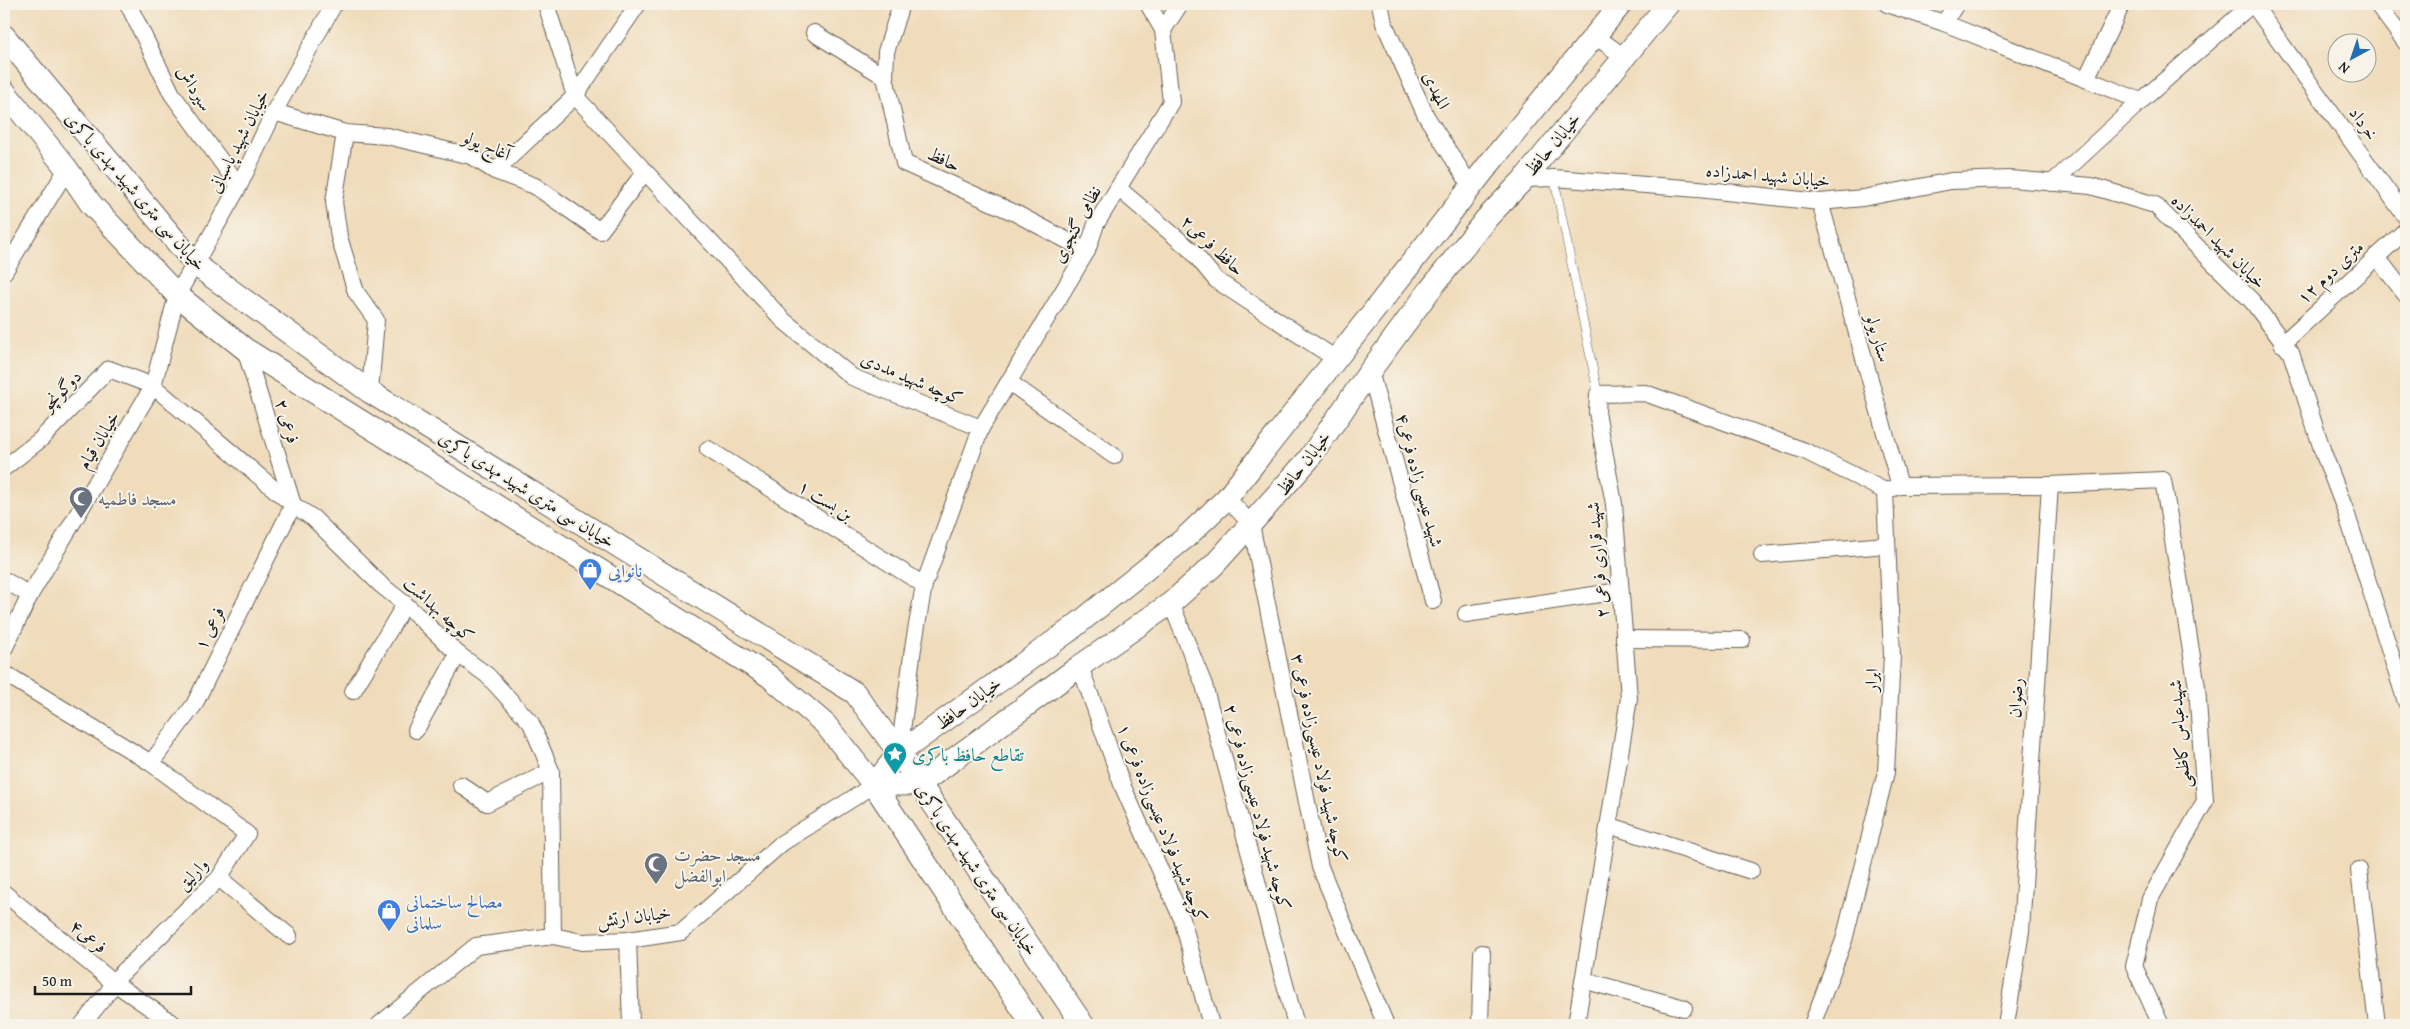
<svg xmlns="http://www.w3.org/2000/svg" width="2410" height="1029" font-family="'Gentium Book Plus',Amiri,serif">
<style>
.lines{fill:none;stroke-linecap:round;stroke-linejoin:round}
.lane-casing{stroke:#665f54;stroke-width:9}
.street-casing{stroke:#665f54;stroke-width:18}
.secondary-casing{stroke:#665f54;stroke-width:24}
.lane{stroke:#fff;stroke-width:8}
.street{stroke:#fff;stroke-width:16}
.secondary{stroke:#fff;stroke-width:22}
.labels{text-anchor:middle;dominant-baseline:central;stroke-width:4;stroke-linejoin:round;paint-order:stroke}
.street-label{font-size:18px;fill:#1c1c1c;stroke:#f7f3e8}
.worship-label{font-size:18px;fill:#5b616d;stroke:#f7f3e8;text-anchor:start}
.shop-label{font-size:18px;fill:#366cbe;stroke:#f7f3e8;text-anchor:start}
.culture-label{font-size:18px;fill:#0d838f;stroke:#f7f3e8;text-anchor:start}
</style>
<rect width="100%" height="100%" fill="#f7f3e8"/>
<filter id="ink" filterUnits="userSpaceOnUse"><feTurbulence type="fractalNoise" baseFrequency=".02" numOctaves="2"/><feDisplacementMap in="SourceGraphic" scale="10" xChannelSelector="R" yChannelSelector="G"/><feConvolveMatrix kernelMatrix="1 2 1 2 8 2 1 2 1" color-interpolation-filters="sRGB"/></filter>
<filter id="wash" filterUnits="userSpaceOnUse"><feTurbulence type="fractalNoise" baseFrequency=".0096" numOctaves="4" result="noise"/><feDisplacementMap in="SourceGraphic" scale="20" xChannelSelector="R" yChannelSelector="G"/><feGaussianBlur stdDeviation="1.12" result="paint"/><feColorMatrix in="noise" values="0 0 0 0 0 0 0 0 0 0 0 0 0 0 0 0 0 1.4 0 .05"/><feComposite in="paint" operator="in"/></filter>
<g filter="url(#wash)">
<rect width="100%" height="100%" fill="#f0dcbb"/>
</g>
<g filter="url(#ink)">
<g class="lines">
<g class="lane-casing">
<path id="lane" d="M1554 178 1598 394"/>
</g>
<g class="street-casing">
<g id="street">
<path d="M128 4 172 94 239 186"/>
<path d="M546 4 575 96 783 320 852 377 981 428 924 585 913 648 899 753"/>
<path d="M901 4 886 52 885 77 904 163 1015 213 1087 251"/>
<path d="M1380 4 1384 23 1426 116 1472 188"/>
<path d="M1887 4 1944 23 2141 101"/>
<path d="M2253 4 2406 217"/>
<path d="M2377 4 2406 43"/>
<path d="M1944 23 1956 4"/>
<path d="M1163 30 1180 4"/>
<path d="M814 33 885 77"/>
<path d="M1594 35 1624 57"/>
<path d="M2086 79 2122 4"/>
<path d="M274 112 345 133 387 136 471 156 495 171 535 186 600 231 644 173"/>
<path d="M345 133 334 202 339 237 356 292 376 320 370 392"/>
<path d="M495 171 575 96 638 4"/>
<path d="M1524 179 1554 178 1698 189 1820 202 1863 198 1951 181 2011 179 2091 186 2155 205 2252 301 2291 353 2323 452 2346 512 2406 702"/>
<path d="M2052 183 2141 101 2252 4"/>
<path d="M1118 188 1192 251 1216 280 1336 359"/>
<path d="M1820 202 1900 486"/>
<path d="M2376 256 2406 295"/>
<path d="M4 272 67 169"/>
<path d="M2282 344 2406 230"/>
<path d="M1370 371 1433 601"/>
<path d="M1009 382 1114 456"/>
<path d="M981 428 1087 251 1096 224 1171 102 1163 30 1148 4"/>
<path d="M708 449 924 585"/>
<path d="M4 468 40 440 109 369 153 386 293 505 313 518 381 585 405 604 458 654 487 675 531 723 551 771 553 936"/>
<path d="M1227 498 1251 524 1320 867 1386 1025"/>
<path d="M1762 555 1887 545"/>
<path d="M4 580 30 595"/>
<path d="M1171 603 1204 685 1296 1025"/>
<path d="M1466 614 1620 591"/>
<path d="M1624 639 1742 640"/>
<path d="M4 649 30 595 153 386 177 295 239 186 274 112 334 4"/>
<path d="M1080 666 1123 787 1182 919 1211 1025"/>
<path d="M4 673 151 763 247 834 219 878 113 982 109 991 82 1025"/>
<path d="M353 691 405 604"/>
<path d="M416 730 458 654"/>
<path d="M151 763 194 705 293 505 245 349"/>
<path d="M461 785 487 803 551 771"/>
<path d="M1608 825 1751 871"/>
<path d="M2359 870 2377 1025"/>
<path d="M219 878 289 936"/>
<path d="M4 893 113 982 175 1025"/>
<path d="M628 940 631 1025"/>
<path d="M1583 980 1684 1008"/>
<path d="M379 1025 476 946 553 936 582 942 628 940 681 932 782 843 874 785"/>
<path d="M1480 1025 1482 953"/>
<path d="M1576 1025 1629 698 1614 504 1597 412 1598 394 1645 393 1805 451 1885 491"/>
<path d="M1812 1025 1844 940 1886 772 1892 656 1885 491 1900 486 2050 485"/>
<path d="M2006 1025 2021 931 2050 485 2163 480 2197 687 2205 801 2150 899 2134 966 2161 1025"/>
</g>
</g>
<g class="secondary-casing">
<g id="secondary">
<path d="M4 36 196 265 370 392 855 693 899 753 1083 1025"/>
<path d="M4 91 67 169 91 204 177 295 245 349 769 676 825 724 874 785 1033 1025"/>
<path d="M874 785 920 784 1080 666 1171 603 1214 565 1308 460 1370 371 1429 291 1486 219 1524 179 1668 4"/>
<path d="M874 785 899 753 1070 630 1185 538 1227 498 1489 164 1621 4"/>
</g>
</g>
<use href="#lane" class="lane"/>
<use href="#street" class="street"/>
<use href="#secondary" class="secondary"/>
</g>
</g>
<defs>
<g id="mosque-pin" transform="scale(1.25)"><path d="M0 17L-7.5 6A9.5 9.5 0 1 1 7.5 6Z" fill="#6b7280" stroke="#f7f3e8"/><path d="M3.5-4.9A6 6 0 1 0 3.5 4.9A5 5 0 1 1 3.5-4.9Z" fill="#fff"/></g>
<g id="shop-pin" transform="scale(1.25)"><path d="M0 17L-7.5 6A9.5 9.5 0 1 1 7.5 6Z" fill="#3f7fe0" stroke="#f7f3e8"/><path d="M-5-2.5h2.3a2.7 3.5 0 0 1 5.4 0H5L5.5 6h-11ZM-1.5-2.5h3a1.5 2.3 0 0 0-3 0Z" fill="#fff"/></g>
<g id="sight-pin" transform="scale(1.25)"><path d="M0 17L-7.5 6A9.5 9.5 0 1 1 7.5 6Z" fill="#0f9aa8" stroke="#f7f3e8"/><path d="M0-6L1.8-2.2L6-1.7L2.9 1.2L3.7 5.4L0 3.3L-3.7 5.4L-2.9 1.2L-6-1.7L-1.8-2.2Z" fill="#fff"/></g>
</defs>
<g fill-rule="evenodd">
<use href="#mosque-pin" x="81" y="498"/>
<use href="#shop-pin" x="590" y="570"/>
<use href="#sight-pin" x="895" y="754"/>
<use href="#mosque-pin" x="656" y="864"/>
<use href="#shop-pin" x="389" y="911"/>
</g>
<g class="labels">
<g class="street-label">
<text transform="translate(195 88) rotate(58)">سیرداش</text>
<text transform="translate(1437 90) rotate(64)">المهدی</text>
<text transform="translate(2364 123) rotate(54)">خرداد</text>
<text transform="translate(238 141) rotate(-63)">خیابان شهید پاسبانی</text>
<text transform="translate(1552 144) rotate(-50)">خیابان حافظ</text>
<text transform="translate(487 145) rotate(23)">آغاج یولو</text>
<text transform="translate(944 159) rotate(24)">حافظ</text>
<text transform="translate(1768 175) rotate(5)">خیابان شهید احمدزاده</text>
<text transform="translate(136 191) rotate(49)">خیابان سی متری شهید مهدی باکری</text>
<text transform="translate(1076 224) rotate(-62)">نظامی گنجوی</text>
<text transform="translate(2219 241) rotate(45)">خیابان شهید احمدزاده</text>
<text transform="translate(1213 245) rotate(43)">حافظ فرعی۲</text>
<text transform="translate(2330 272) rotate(-43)">۱۲ متری دوم</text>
<text transform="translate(1879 338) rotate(74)">ستار یولو</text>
<text transform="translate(912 378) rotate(23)">کوچه شهید مددی</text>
<text transform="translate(61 390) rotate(-46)">دوگونچو</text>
<text transform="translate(288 421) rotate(73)">فرعی ۲</text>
<text transform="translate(98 440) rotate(-59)">خیابان قیام</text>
<text transform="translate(1303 463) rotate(-52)">خیابان حافظ</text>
<text transform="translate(1420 480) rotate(75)">شهید عیسی زاده فرعی۴</text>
<text transform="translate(527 489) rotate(32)">خیابان سی متری شهید مهدی باکری</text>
<text transform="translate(826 500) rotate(32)">بن بست ۱</text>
<text transform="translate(1597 560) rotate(-95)">شهید قراری فرعی ۲</text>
<text transform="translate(439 609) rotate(42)">کوچه بهداشت</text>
<text transform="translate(209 628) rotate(-64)">فرعی ۱</text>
<text transform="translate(1871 680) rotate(-87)">ابرار</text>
<text transform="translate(2015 698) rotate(-87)">رضوان</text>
<text transform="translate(968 703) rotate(-36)">خیابان حافظ</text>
<text transform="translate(2179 734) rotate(-95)">شهیدعباس کاظمی</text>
<text transform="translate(1320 758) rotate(78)">کوچه شهید فولاد عیسی‌زاده فرعی ۳</text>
<text transform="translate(1258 807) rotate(75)">کوچه شهید فولاد عیسی‌زاده فرعی ۲</text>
<text transform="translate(1163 823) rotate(68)">کوچه شهید فولاد عیسی‌زاده فرعی ۱</text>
<text transform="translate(977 869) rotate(56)">خیابان سی متری شهید مهدی باکری</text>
<text transform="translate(192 874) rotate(-47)">وارلیق</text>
<text transform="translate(634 916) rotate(-7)">خیابان ارتش</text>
<text transform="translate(89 936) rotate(39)">فرعی۴</text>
</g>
<g class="worship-label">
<text x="98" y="498">مسجد فاطمیه</text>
<text x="674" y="854">مسجد حضرت<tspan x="674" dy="21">ابوالفضل</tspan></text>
</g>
<g class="shop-label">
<text x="608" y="570">نانوایی</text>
<text x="406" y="901">مصالح ساختمانی<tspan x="406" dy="21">سلمانی</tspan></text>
</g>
<g class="culture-label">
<text x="912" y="754">تقاطع حافظ باکری</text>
</g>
</g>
<rect width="2410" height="1029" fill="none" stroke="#f7f3e8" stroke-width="20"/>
<g transform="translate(2352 58) rotate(220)"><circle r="24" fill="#f7f3e8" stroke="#9f9d96"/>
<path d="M0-4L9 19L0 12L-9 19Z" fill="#1f6fb2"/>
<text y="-8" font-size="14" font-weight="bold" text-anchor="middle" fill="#1c1c1c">N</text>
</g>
<path d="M35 986v8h156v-8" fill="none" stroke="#1c1c1c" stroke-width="2.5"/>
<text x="42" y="986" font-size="15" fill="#1c1c1c" stroke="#f7f3e8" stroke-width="4" paint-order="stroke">50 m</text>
</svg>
